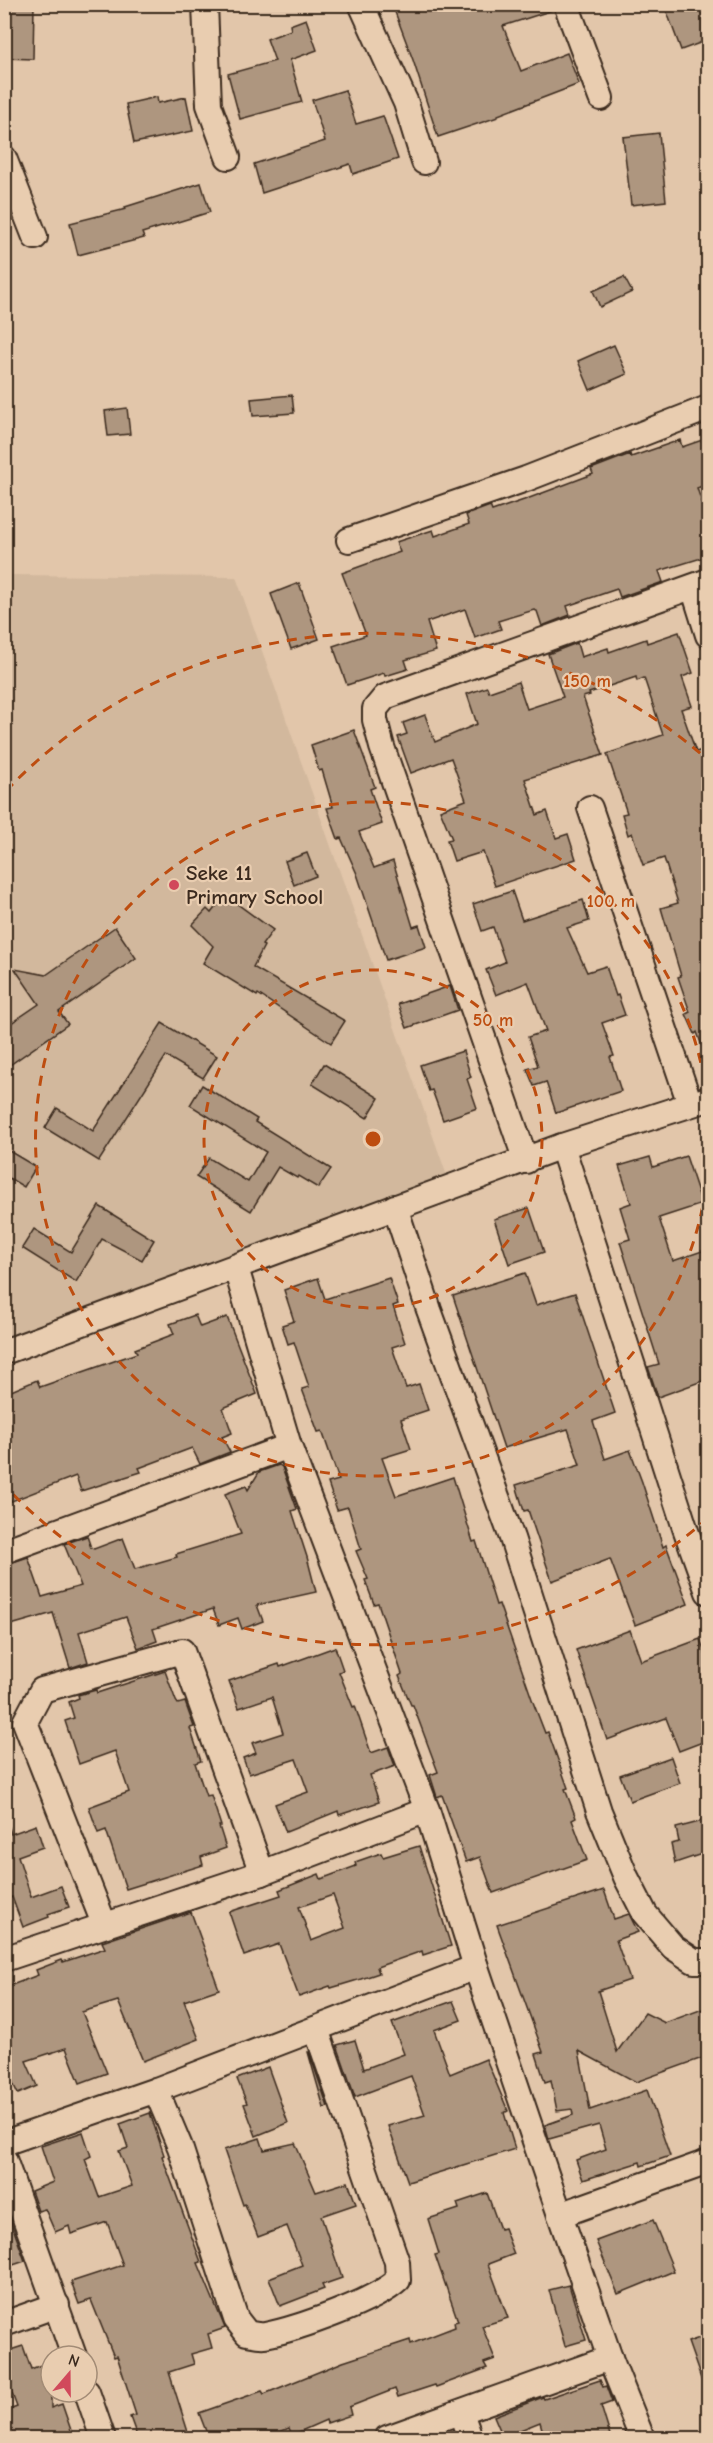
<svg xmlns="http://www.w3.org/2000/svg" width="713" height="2443" font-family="'Comic Neue',sans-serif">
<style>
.built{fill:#d2b89d}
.building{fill:#ae967f;stroke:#3b2a1e;stroke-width:1.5;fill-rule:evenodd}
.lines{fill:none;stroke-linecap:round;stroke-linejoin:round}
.minor-casing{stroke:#3b2a1e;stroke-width:28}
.minor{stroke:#e9cdb0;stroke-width:24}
.ring{fill:none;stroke:#bd4d10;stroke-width:3;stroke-dasharray:10 8}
.poi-dot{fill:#d1495b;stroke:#e9cdb0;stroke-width:2}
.labels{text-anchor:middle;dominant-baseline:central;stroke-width:4.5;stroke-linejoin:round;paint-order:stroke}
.poi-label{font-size:21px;font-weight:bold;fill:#3b2a1e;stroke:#e9cdb0;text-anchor:start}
.centre{fill:#bd4d10;stroke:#e9cdb0;stroke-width:3}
.ring-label{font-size:18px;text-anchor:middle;font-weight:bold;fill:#bd4d10;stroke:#e9cdb0;stroke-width:4.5;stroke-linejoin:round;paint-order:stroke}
</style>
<rect width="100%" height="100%" fill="#e2c6aa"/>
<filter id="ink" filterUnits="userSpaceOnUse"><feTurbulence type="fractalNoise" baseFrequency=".0167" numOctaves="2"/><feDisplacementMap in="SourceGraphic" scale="12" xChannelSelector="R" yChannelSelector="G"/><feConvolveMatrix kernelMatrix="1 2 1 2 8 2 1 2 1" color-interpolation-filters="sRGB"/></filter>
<g filter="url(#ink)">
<path class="built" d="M5 575 236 577 453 1193 5 1358Z"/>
<g class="building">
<path d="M4 4H34L33 59 4 58Z"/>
<path d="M392 4H552L553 10 503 26 521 71 567 53 579 84 498 115V117L438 137 413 60Z"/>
<path d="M664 4H708V40L681 50Z"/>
<path d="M306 19 317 50 290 60 302 102 240 119 228 74 275 61 267 39 291 30 290 25Z"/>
<path d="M345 90 356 124 383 116 398 159 353 174 350 164 262 193 254 164 325 141 312 100Z"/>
<path d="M157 97 158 103 186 97 193 131 134 143 126 104Z"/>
<path d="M659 133 666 201 631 205 623 137Z"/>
<path d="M201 183 210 212 142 233 144 238 78 255 70 223 126 209 125 207Z"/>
<path d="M624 277 632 292 600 307 593 291Z"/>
<path d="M614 345 627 374 590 390 578 361Z"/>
<path d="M292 395 294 413 253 416 251 399Z"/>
<path d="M127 408 130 434 108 436 105 411Z"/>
<path d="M708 438V484L697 488 708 521V556L659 571 663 582 626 595 620 597 617 589 567 606 570 615 542 626 537 611 534 610 498 621 501 629 475 638 465 609 427 622 436 651 405 660 408 669 385 676 384 673 347 685 333 646 366 635 342 573 400 552 396 542 433 530 435 536 469 524 466 515 490 506 492 511 524 500 593 474 591 469 630 454 631 457 680 440 682 447Z"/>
<path d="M299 583 319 639 291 649 271 594Z"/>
<path d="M679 632 693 673 682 677 692 706 681 709 696 752 708 748V1056L706 1057 697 1032 695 1034 686 1014 690 1012 678 977 681 976 661 908 678 903 664 858 643 865 632 833 628 835 622 814 627 813 607 754 663 735 644 678 637 681 636 677 589 693 590 695 583 697 603 755 525 779 537 815 547 811 556 838 568 834 576 859 495 886 483 852 454 861 447 840 452 839 440 810 466 800 451 758 411 773 398 737 407 734 403 723 425 715 435 742 477 724 467 694 487 687 489 692 518 682 527 709 563 697 548 654 577 643 581 657 608 648 609 652 646 639 647 643Z"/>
<path d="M354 730 375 787 370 789 382 824 359 832 374 868 393 861 413 927 419 925 426 947 386 960 357 874 341 838 338 839 327 808 333 807 322 770 319 771 311 745Z"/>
<path d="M307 853 316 876 294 885 285 861Z"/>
<path d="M512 891 522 920 583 900 589 921 567 928 587 972 606 966 616 996 618 995 625 1015 602 1023 614 1056 610 1057 621 1091 556 1113 546 1082 534 1086 527 1069 538 1066 528 1037 546 1031 528 982 496 995 486 970 505 962 493 927 482 931 473 904Z"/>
<path d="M225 895 273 930 262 945 264 946 253 967 345 1021 331 1043 258 994 257 996 203 963 213 946 192 925 207 909 211 913Z"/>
<path d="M115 927 136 958 59 1012 68 1024 4 1069V1028L39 1004 15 969 46 975Z"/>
<path d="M450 986 458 1010 407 1028 398 1004Z"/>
<path d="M162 1023 217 1056 203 1078 166 1056 99 1161 45 1128 57 1108 93 1131Z"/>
<path d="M463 1051 471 1077 467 1079 477 1108 443 1120 432 1090 429 1091 420 1065Z"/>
<path d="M324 1064 379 1098 367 1118 312 1084Z"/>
<path d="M202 1085 257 1119 255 1122 331 1169 318 1188 298 1176 297 1178 278 1167 251 1211 196 1177 209 1158 248 1182 266 1152 190 1105Z"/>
<path d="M4 1148 36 1167 24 1187 4 1175Z"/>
<path d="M686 1156 702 1204 659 1218 673 1261 708 1249V1379L658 1397 648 1367 659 1364 620 1242 630 1239 620 1207 631 1203 619 1166 650 1157 653 1167Z"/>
<path d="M99 1206 154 1240 142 1260 102 1239 76 1282 22 1248 34 1229 71 1252Z"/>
<path d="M529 1208 544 1252 509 1264 494 1219Z"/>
<path d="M525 1273 536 1305 575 1293 615 1413 593 1421 605 1459 630 1450 642 1482 663 1547 666 1545 688 1604 635 1625 610 1559 552 1581 528 1510 524 1511 516 1485 580 1465 568 1429 504 1448 453 1296Z"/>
<path d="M318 1278 325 1299 389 1278 398 1304 393 1306 405 1343 392 1347 406 1388 419 1384 428 1410 401 1419 411 1449 382 1458 396 1496 453 1477 473 1542 476 1541 496 1605 499 1604 533 1702 545 1733 548 1732 568 1788 565 1789 576 1818 572 1820 587 1860 493 1893 480 1857 466 1862 442 1795 437 1797 430 1775 438 1772 413 1705H411L399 1676 402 1674 378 1603 374 1604 365 1580 368 1579 356 1551 361 1549 348 1507 337 1510 328 1483 339 1480 322 1431 318 1432 302 1389 309 1387 294 1342 288 1344 282 1325 294 1321 284 1290Z"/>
<path d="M195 1315 200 1327 227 1317 257 1394 223 1408 232 1433 222 1437 230 1452 200 1464 192 1448 139 1468 141 1472 81 1491 76 1476 4 1504V1394L37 1380 40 1387 137 1353 135 1349 174 1334 170 1324Z"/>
<path d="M279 1465 282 1467 297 1509 292 1511 307 1557 316 1592 257 1605 263 1621 242 1629 238 1618 219 1625 213 1609 153 1629 157 1641 138 1648 126 1617 79 1632 88 1662 70 1668 53 1613 4 1627V1565L28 1557 42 1597 81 1586 64 1544 87 1536 91 1548 94 1549 123 1538 135 1569 177 1557 176 1554 241 1534 225 1494 246 1486 248 1490 259 1472Z"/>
<path d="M630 1630 641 1661 700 1639 708 1661V1740L679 1751 666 1718 607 1740 576 1650Z"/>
<path d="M335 1647 343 1670 339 1672 353 1707 355 1706 371 1753 388 1747 395 1766 370 1775 379 1802 339 1815 338 1811 286 1832 275 1804 308 1792 296 1759 249 1774 243 1758 256 1753 252 1743 283 1733 272 1697 239 1708 229 1681 279 1664 280 1667Z"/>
<path d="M165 1671 176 1701 178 1704 185 1702 194 1727 190 1728 201 1761 195 1763 206 1796 211 1795 221 1826H219L226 1848 201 1857 203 1865 126 1889 106 1830 98 1833 89 1807 129 1792 115 1751 79 1764 65 1721 74 1718 69 1702 79 1698 78 1695 96 1690 97 1693Z"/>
<path d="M671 1757 680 1783 630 1801 620 1775Z"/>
<path d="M708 1812V1852L675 1863 671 1844 679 1842 676 1828 699 1822Z"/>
<path d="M36 1825 43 1847 18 1856 31 1897 61 1886 69 1907 48 1914 49 1917 23 1927 12 1897 4 1900V1828L9 1827 11 1834Z"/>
<path d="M419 1846 451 1946 423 1955 422 1951 377 1967 379 1973 361 1979 331 1988 330 1986 299 1997 279 1944 244 1956 229 1912 281 1895 279 1890 319 1874 321 1879 356 1866 355 1862 381 1853 383 1857ZM333 1895 345 1928 311 1941 299 1907Z"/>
<path d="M604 1890 614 1919 629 1914 638 1932 616 1940 630 1980 598 1991 617 2052 645 2013 665 2023 708 2007V2056L636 2082 579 2051 590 2110 647 2090 670 2156 641 2166 640 2162 583 2180 576 2160 606 2149 599 2125 549 2139 545 2125 573 2115 572 2109 557 2111 551 2080 545 2082 536 2054 543 2052 497 1925Z"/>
<path d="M191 1912 219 1989 184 2001 199 2039 143 2061 118 2001 82 2012 107 2073 80 2083 66 2048 26 2061 37 2086 18 2094 4 2064V1988L38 1975 36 1970 62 1960 63 1962 105 1948 102 1942Z"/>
<path d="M453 2001 461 2020 434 2030 450 2074 486 2059 508 2111 504 2113 515 2149 408 2182 388 2126 425 2115 411 2076 355 2097 337 2045 355 2040 364 2069 404 2054 392 2023Z"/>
<path d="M308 2052H309L328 2107 324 2108Z"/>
<path d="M268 2067 288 2123 256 2136 244 2104 247 2103 237 2079Z"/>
<path d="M150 2113 164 2155 162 2156 201 2262 198 2263 225 2328 208 2334 212 2348 191 2354 194 2364 169 2372 188 2432 170 2439H138L130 2417 136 2415 117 2356 114 2357 91 2300 79 2304 71 2282 123 2265 107 2222 71 2234 69 2226 55 2232 45 2209 38 2211 31 2191 53 2182 41 2146 83 2132 91 2156 85 2159 99 2197 132 2186 119 2151 128 2148 120 2124Z"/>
<path d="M260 2138 264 2150 295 2143 316 2192 348 2182 356 2204 321 2216 342 2278 322 2285 324 2289 280 2306 269 2278 302 2265 287 2226 258 2237 245 2204 243 2205 224 2150Z"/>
<path d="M487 2193 500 2229 504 2228 514 2254 488 2264 508 2318 482 2326 495 2359 484 2363 487 2368 436 2387 435 2385 398 2397 395 2389 349 2407 351 2415 327 2423 326 2420 292 2435 289 2428 264 2439H209L199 2413 262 2391 264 2394 343 2362 410 2340 411 2344 455 2327 454 2322 458 2321 435 2255 439 2254 428 2219 459 2209 457 2203Z"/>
<path d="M4 2203 25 2261 4 2268Z"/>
<path d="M653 2220 674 2271 618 2294 596 2241Z"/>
<path d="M569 2285 586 2340 565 2346 549 2290Z"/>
<path d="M708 2335V2392L706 2393 688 2342Z"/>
<path d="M23 2346 31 2369 51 2361V2408L62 2404 74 2439H4V2412L17 2407 4 2372V2352Z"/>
<path d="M600 2380 603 2387 606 2386 612 2402 601 2406 610 2435 597 2439H545L540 2422 503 2437 494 2416 543 2397 544 2399Z"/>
</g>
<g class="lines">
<g class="minor-casing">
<g id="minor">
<path d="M205 4 209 105 228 157"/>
<path d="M361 4 406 103 424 162"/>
<path d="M566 4 601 98"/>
<path d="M4 158 35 237"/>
<path d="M349 540 526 479 708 408"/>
<path d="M693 587 708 635"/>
<path d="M590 808 690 1104"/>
<path d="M562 1146 685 1528 708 1592"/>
<path d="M526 1161 382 747 375 720V709L385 697 708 581"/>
<path d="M395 1207 429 1310 512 1538 599 1811 626 1877 645 1914 673 1947 694 1961H708"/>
<path d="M236 1268 289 1446 427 1810 476 1967 560 2215 610 2358 642 2438"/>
<path d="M4 1352 562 1146 708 1099"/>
<path d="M4 1551 289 1446"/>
<path d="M104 1924 25 1722 42 1690 182 1651 262 1873"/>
<path d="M4 1959 262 1873 427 1810"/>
<path d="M156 2090 180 2147 236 2319 247 2333C253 2334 259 2336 265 2335 297 2329 376 2301 398 2280L397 2262 316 2029"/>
<path d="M4 2143 156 2090 476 1967"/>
<path d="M4 2159 74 2356"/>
<path d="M560 2215 708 2162"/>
<path d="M4 2324 57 2305"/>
<path d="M87 2392 103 2438"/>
<path d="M461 2413 470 2438"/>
<path d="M387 2438 610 2358"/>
</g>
</g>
<use href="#minor" class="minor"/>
</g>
</g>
<g class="ring">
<circle cx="373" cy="1139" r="169"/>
<path d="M708 1171A337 337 0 1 1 708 1107"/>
<path d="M708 1518A506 506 0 0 1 6 1487M6 791A506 506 0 0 1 708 760"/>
</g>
<circle class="poi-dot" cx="174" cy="885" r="6"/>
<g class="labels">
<g class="poi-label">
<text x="186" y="873">Seke 11<tspan x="186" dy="24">Primary School</tspan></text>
</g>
</g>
<circle cx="373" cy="1139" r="9" class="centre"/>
<g class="ring-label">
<text x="587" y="687">150 m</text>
<text x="611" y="907">100 m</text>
<text x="493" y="1026">50 m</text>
</g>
<rect width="713" height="2443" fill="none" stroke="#e9cdb0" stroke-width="24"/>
<rect x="12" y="12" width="689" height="2419" fill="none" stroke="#3b2a1e" stroke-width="2" filter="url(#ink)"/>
<g transform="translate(69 2374) rotate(20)"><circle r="28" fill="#e9cdb0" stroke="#a38c76" stroke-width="1.5"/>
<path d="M0-4.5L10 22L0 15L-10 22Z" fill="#d1495b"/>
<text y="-9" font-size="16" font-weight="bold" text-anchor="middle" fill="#3b2a1e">N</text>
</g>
</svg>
